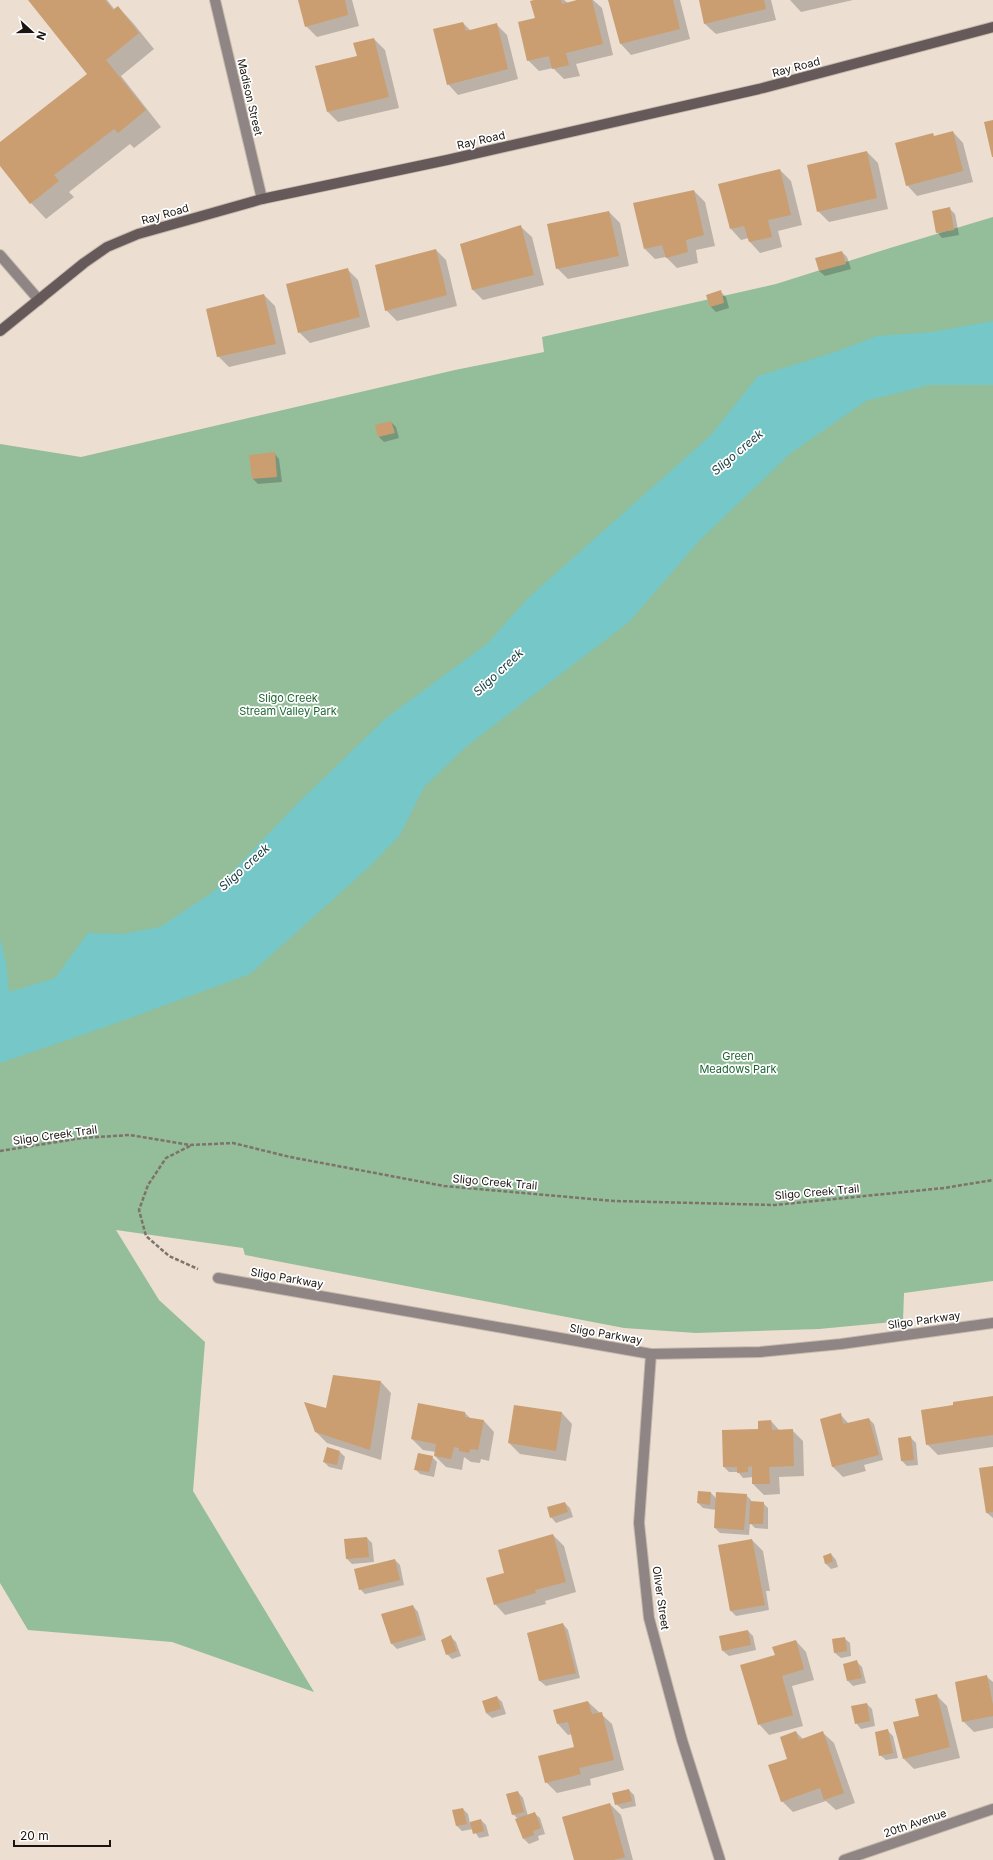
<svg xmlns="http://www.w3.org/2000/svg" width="993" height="1860" font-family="Inter,sans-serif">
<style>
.green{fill:#94bd9a}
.water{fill:#75c7c8}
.shadow{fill:#0003}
.building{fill:#ca9e70}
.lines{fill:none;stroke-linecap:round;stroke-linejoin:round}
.lane-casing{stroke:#c6baad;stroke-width:12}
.street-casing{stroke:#c6baad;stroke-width:12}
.secondary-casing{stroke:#c6baad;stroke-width:12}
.path{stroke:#7c736a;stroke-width:2.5;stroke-dasharray:4 2;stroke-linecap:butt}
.lane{stroke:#8e8584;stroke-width:10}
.street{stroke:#8e8584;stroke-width:10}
.secondary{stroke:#665959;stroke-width:10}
.labels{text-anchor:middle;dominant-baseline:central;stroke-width:3.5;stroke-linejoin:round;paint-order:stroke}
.street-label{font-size:11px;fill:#1a1510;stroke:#fff}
.park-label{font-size:11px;fill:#1b6530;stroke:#fff}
.water-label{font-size:12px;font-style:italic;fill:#11393a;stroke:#fff}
</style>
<rect width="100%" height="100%" fill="#ecded0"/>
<path class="green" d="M993 217V1281L904 1293 903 1321 819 1329 696 1333 624 1328 245 1255 243 1248 116 1230 159 1300 205 1342 193 1491 314 1692 172 1642 28 1630 0 1583V444L81 457 455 370 544 352 542 337 776 284 890 248Z"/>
<path class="water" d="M993 321V385H929L866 401 791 453 700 540 629 622 467 746 424 787 400 835 369 867 250 974 108 1026 0 1063V938L6 963 9 992 55 978 88 933 122 934 160 927 213 892 297 804 386 718 488 643 528 598 711 435 758 376 835 352 877 336 932 332Z"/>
<g class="shadow">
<path d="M30 0H107L115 10 118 7 133 23 154 49 121 76 161 127 134 148 130 144 69 192 74 197 46 219 31 203 0 164V143L88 74Z"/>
<path d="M299 0H352L359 26 317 37 306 26Z"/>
<path d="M538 0H564L568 3 581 0H593L602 8 613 55 576 64 580 76 564 79 553 68 539 71 528 60Z"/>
<path d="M609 0H680L690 39 631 55 621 44Z"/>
<path d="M700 0H771L776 20 716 34 705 24Z"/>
<path d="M790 0H853L801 12Z"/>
<path d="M463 23 471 31 496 24 507 35 518 79 458 95 448 84Z"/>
<path d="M374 39 385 50 399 108 338 122 328 112Z"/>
<path d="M953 132 963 143 973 182 917 196 907 185 933 135 935 137Z"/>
<path d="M867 152 878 163 888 209 829 222 818 211Z"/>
<path d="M780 170 791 181 802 225 778 231 782 247 760 253 750 242 749 238 741 240 731 229Z"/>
<path d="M694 191 705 202 715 246 696 250 698 263 677 268 666 257 655 259 645 249Z"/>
<path d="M950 209 955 214 959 235 942 238 937 232Z"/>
<path d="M609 212 620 223 629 266 568 279 557 268Z"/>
<path d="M521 227 532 237 544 285 483 300 472 289Z"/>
<path d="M436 250 446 260 457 306 397 321 386 310Z"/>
<path d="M842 252 847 257 851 269 825 276 819 271Z"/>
<path d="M347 269 358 280 370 327 310 343 299 332Z"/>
<path d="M720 291 726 297 729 308 716 312 711 307 708 295Z"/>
<path d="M264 295 275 306 286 354 229 367 218 356Z"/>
<path d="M391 422 396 427 399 438 384 442 379 437 376 426Z"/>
<path d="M274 453 279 459 282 482 258 484 253 479Z"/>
<path d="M381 1382 391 1393 381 1460 327 1443 316 1432 327 1410Z"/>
<path d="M993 1397V1447L938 1455 927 1444Z"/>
<path d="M465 1413 471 1419 484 1421 494 1432 489 1461 481 1459 480 1463 471 1462 464 1457 462 1470 446 1467 435 1456 436 1452 423 1450 412 1439Z"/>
<path d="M562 1413 572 1424 566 1461 520 1454 509 1443Z"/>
<path d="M840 1414 849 1424 869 1419 874 1424 883 1460 864 1465 866 1471 843 1477 832 1466Z"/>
<path d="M771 1421 780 1431 792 1430 803 1441 804 1476 779 1477 780 1494 764 1495 753 1484V1477L743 1478 738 1472H729L724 1467 723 1431 760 1430Z"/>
<path d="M910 1437 916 1443 918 1465 907 1466 902 1461 899 1439Z"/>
<path d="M340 1452 345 1457 342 1470 329 1467 324 1462Z"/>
<path d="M432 1457 437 1462 434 1477 420 1474 415 1469Z"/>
<path d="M993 1467V1518L987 1513Z"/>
<path d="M711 1493 717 1499 746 1495 751 1500V1502L763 1503 768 1508V1529L755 1528 750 1523 749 1535 720 1533 715 1528 716 1510 703 1508 698 1503Z"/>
<path d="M565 1503 570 1508 573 1517 556 1523 551 1517Z"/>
<path d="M553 1535 564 1546 576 1592 545 1601 546 1604 505 1615 495 1604 506 1573Z"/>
<path d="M367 1538 372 1543 374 1562 352 1564 347 1559Z"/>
<path d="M752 1540 763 1551 770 1591H766L769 1610 736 1616 731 1611Z"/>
<path d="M831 1554 836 1560 838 1567 831 1569 826 1564 824 1556Z"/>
<path d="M395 1560 400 1565 404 1585 365 1594 360 1589Z"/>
<path d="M413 1606 418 1612 426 1640 397 1649 391 1643Z"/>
<path d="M563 1624 568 1630 580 1678 546 1686 540 1681 529 1633Z"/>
<path d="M748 1631 753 1636 756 1650 729 1656 723 1651Z"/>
<path d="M451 1637 456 1642 461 1656 452 1659 447 1654Z"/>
<path d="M844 1638 850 1643 851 1656 841 1658 835 1653 833 1639Z"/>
<path d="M796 1641 806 1652 814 1680 792 1686 803 1726 769 1735 759 1724 776 1655Z"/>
<path d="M857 1662 862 1667 866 1683 853 1686 848 1681Z"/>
<path d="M987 1677 993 1682V1728L974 1732 963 1721Z"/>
<path d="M936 1695 947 1706 960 1758 914 1769 904 1759 920 1717Z"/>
<path d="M497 1697 502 1702 506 1714 492 1718 486 1713Z"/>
<path d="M588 1702 612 1724 624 1770 590 1779 591 1785 557 1793 546 1782 575 1748 572 1734 568 1735 558 1724Z"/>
<path d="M867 1704 872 1709 875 1726 861 1729 856 1723Z"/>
<path d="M887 1730 893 1736 898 1758 886 1760 880 1755Z"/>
<path d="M796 1732 803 1739 823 1733 834 1743 855 1803 836 1810 826 1801 793 1812 782 1801 788 1760Z"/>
<path d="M629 1790 634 1795 636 1806 622 1809 616 1804Z"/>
<path d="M518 1792 523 1798 528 1816 534 1813 540 1818 545 1834 538 1836 539 1840 529 1844 524 1839 516 1820 518 1819 513 1814Z"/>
<path d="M610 1804 621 1815 633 1860H575Z"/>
<path d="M463 1809 468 1814 470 1823 481 1820 486 1825 489 1836 479 1838 473 1829 462 1831 457 1826 454 1811Z"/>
</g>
<g class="building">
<path d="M28 0H105L113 10 118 6 139 33 106 60 146 110 118 133 114 129 54 175 59 181 30 204 0 166V142L87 74Z"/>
<path d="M298 0H345L348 15 305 27Z"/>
<path d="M534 0H561L562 4 577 0H592L603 44 566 53 569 65 552 69 549 56 527 61 518 22 535 18 530 1Z"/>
<path d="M608 0H673L680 29 620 44Z"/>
<path d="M699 0H764L766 9 704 24Z"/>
<path d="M463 22 466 31 497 23 508 69 447 85 433 29Z"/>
<path d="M374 38 389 97 327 112 315 66 357 56 353 43Z"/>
<path d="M993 120V157H992L984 122Z"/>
<path d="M953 131 963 171 906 186 895 143 933 133 934 136Z"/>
<path d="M867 151 877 198 817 212 807 165Z"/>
<path d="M780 169 791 215 768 220 772 237 749 242 744 226 730 229 718 184Z"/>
<path d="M694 190 704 235 686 240 688 252 666 258 662 245 644 249 633 203Z"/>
<path d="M950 207 954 230 936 233 932 211Z"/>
<path d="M609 211 619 256 556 269 547 224Z"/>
<path d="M521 225 534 275 472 290 460 244Z"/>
<path d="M436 249 447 295 385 311 375 265Z"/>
<path d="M842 251 846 264 819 271 815 258Z"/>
<path d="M348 268 360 317 298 333 286 284Z"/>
<path d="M721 290 724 303 710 307 706 295Z"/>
<path d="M264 294 276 344 217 357 206 309Z"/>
<path d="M391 421 395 433 378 437 375 425Z"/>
<path d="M275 452 277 477 252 479 249 455Z"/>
<path d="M333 1375 381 1381 370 1450 315 1432 304 1402 326 1408Z"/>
<path d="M993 1396V1435L926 1445 921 1410 953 1405V1402Z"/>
<path d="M418 1403 465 1412V1417L484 1420 478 1450 470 1449 469 1453 459 1451V1448L454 1447 451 1459 434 1456 436 1444 411 1439Z"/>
<path d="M514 1405 562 1412 556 1451 508 1443Z"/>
<path d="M841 1413 843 1424 869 1418 879 1455 832 1467 820 1419Z"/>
<path d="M771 1420 772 1430 793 1429 794 1466 769 1467 770 1484H752V1466L748 1467V1472L737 1473V1467H723L722 1430 758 1429V1421Z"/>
<path d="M911 1436 914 1460 901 1461 898 1438Z"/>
<path d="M327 1447 340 1451 337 1465 323 1462Z"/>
<path d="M418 1453 433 1456 429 1472 414 1470Z"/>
<path d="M993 1466V1512L986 1513 979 1468Z"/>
<path d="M698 1491 711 1492 710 1505 697 1503Z"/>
<path d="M716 1492 747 1494 744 1530 714 1528Z"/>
<path d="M750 1501 764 1502 763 1524H749Z"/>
<path d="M565 1502 568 1512 550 1518 547 1507Z"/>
<path d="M553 1534 566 1582 535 1590 536 1593 494 1605 486 1578 504 1573 498 1550Z"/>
<path d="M367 1537 369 1557 346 1559 344 1539Z"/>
<path d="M752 1539 765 1605 730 1611 718 1545Z"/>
<path d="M831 1553 833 1562 825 1564 823 1556Z"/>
<path d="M395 1559 400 1580 359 1590 354 1569Z"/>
<path d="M413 1605 422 1635 391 1644 381 1614Z"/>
<path d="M563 1623 576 1673 539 1681 527 1633Z"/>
<path d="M748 1630 751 1645 722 1651 719 1636Z"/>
<path d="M451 1635 457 1651 446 1655 441 1640Z"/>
<path d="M845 1637 847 1651 834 1653 832 1639Z"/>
<path d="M796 1640 804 1669 782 1676 793 1715 758 1725 740 1665 775 1655 772 1647Z"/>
<path d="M857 1660 862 1678 847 1681 843 1664Z"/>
<path d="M987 1675 993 1705V1716L962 1722 955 1682Z"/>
<path d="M937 1694 950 1747 903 1759 893 1722 919 1716 915 1699Z"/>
<path d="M497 1696 501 1709 486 1713 482 1701Z"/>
<path d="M588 1701 592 1714 602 1712 614 1760 579 1768 581 1774 545 1783 538 1756 574 1747 568 1722 557 1724 553 1710Z"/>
<path d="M867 1703 870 1721 855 1724 851 1706Z"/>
<path d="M888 1729 893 1753 879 1756 875 1732Z"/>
<path d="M796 1731 799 1740 823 1731 844 1793 824 1800 820 1788 781 1802 768 1765 787 1759 780 1737Z"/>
<path d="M629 1789 632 1801 615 1805 612 1793Z"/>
<path d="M518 1791 524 1812 512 1815 506 1794Z"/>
<path d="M610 1803 625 1857 613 1860H574L562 1817Z"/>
<path d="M463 1808 467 1824 456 1826 452 1810Z"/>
<path d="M535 1812 541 1828 533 1831 534 1835 523 1839 515 1819Z"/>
<path d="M481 1819 484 1831 473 1834 470 1822Z"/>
</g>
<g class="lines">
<g class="lane-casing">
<path id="lane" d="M0 255 39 300"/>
</g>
<g class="street-casing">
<g id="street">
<path d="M215 0 262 199"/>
<path d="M218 1278 651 1354 760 1352 841 1344 993 1323"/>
<path d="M651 1354 639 1523 649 1618 682 1740 720 1860"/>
<path d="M844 1860 993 1809"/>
</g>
</g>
<g class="secondary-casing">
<path id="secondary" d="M0 331 84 263 107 247 138 234 262 199 447 160 759 89 993 27"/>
</g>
<g class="path">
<path d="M190 1146 166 1158 148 1185 139 1210 146 1236 169 1256 198 1269"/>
<path d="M0 1151 82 1138 130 1135 190 1145 233 1143 290 1157 444 1186 614 1201 775 1205 944 1188 993 1180"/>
</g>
<use href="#lane" class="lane"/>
<use href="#street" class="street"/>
<use href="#secondary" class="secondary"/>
</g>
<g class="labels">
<g class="street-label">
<text transform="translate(796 67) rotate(-15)">Ray Road</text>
<text transform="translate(250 97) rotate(77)">Madison Street</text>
<text transform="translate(481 140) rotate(-13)">Ray Road</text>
<text transform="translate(165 214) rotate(-16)">Ray Road</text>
<text transform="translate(55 1135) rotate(-8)">Sligo Creek Trail</text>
<text transform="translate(495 1182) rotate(5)">Sligo Creek Trail</text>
<text transform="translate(817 1192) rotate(-5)">Sligo Creek Trail</text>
<text transform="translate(287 1278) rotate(10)">Sligo Parkway</text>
<text transform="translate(924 1320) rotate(-8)">Sligo Parkway</text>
<text transform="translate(606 1334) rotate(10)">Sligo Parkway</text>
<text transform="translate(661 1598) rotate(82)">Oliver Street</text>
<text transform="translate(915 1823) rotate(-19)">20th Avenue</text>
</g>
<g class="park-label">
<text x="288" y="698">Sligo Creek<tspan x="288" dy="13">Stream Valley Park</tspan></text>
<text x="738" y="1056">Green<tspan x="738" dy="13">Meadows Park</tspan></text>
</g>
<g class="water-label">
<text transform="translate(737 452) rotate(-40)">Sligo creek</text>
<text transform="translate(498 672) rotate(-43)">Sligo creek</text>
<text transform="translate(244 867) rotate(-42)">Sligo creek</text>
</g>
</g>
<g transform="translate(32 32) rotate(111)" stroke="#ffffff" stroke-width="3" paint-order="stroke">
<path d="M0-3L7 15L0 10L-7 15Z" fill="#1a1510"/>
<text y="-6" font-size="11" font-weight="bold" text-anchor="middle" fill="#1a1510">N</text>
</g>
<path d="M14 1840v6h96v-6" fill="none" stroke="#1a1510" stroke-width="2"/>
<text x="20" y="1840" font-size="12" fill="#1a1510" stroke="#ffffff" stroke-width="3" paint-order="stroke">20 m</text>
</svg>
